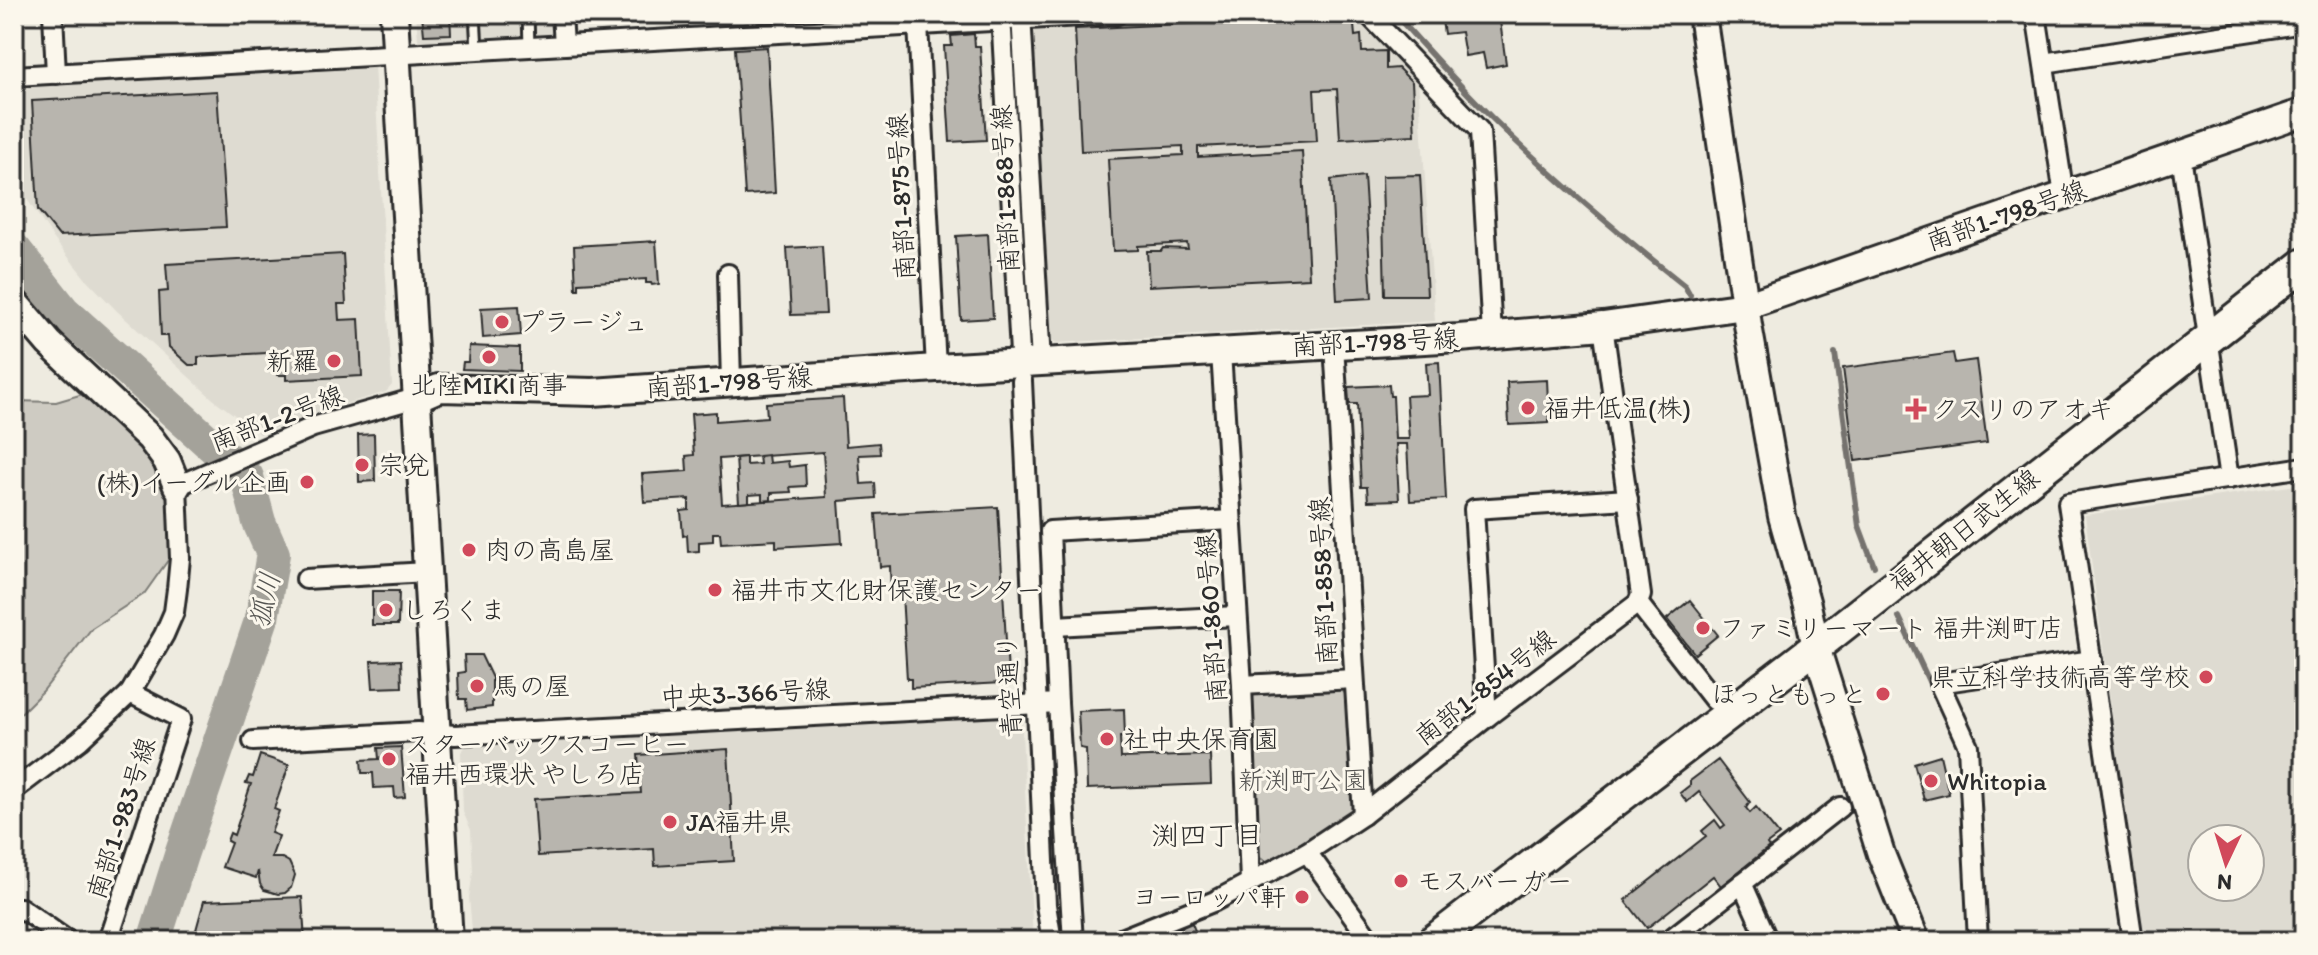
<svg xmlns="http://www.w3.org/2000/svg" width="2318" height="955" font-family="Itim,'Klee One',sans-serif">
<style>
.built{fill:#dedbd1;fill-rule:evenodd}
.green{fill:#cecbc2;stroke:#7c7b76;stroke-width:2}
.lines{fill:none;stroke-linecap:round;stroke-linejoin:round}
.stream{stroke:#74726e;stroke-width:6}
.river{stroke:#a4a29a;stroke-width:34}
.building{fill:#b8b5ae;stroke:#2b2b2b;stroke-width:2;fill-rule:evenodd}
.lane-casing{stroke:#2b2b2b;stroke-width:15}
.street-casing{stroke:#2b2b2b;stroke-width:24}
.secondary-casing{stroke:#2b2b2b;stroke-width:32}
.primary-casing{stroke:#2b2b2b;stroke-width:36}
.lane{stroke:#fbf7ec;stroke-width:9}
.street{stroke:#fbf7ec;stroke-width:18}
.secondary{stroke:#fbf7ec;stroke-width:26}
.primary{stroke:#fbf7ec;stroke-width:30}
.poi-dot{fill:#d1495b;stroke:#fbf7ec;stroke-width:3}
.labels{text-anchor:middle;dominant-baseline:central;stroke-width:6;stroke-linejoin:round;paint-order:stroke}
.street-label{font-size:26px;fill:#2b2b2b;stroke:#fbf7ec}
.poi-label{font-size:26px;fill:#2b2b2b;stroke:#fbf7ec;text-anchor:start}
.park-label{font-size:26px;fill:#545351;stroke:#fbf7ec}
.water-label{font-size:28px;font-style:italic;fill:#555552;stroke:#fbf7ec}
.neighbourhood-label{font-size:28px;fill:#2b2b2b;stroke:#fbf7ec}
</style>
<rect width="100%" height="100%" fill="#eeebe0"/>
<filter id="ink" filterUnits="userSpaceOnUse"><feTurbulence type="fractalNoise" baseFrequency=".0125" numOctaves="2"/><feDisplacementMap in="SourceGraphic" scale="16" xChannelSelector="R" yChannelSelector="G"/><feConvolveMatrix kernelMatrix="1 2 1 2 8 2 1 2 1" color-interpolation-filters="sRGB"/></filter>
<g filter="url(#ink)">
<g class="built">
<path d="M416 14H554L555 29 549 36 422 43 418 40Z"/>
<path d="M1263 14H1359L1418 79 1435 321 1056 343 1050 339 1032 35 1038 27Z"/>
<path d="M374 65 392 385 386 392 308 415 260 434 213 399 117 311 85 278 54 239 14 180V85Z"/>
<path d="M2304 484V941H2143L2085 515ZM2250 839V887H2202V839Z"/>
<path d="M1021 714 1033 941H473L469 897 473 872 471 830 463 812 461 752 467 745Z"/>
</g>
<g class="green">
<path d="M86 393 135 436 163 480 168 502 171 556 144 594 92 628 43 691 14 720V401L56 402Z"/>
<path d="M1341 689 1348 697 1354 805 1351 813 1270 864 1257 856 1249 701 1255 693Z"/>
</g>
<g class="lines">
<g class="stream">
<path d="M1395 14C1426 49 1458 84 1491 117 1552 177 1618 233 1685 286L1690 295"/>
<path d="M1835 353 1859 526 1874 566"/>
<path d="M1899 617 1933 690"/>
</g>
<path class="river" d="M14 249 64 312 247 477 259 522 273 554 262 618 181 855 154 941"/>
</g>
<g class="building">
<path d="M422 14H450L451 34 424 35Z"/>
<path d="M1283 14H1312V18L1350 16V25H1354L1355 36 1361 35 1362 52 1386 51V69L1398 68 1412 82 1415 135 1340 139 1337 89 1314 90 1317 141 1198 147V157L1302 151 1309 278 1149 286 1147 251H1161L1163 248 1188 249 1187 243 1138 246V250L1113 251 1108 159 1183 155V146L1081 151 1075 29 1283 19Z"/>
<path d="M1441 14H1499L1506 64 1486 68 1483 53 1465 56 1461 32 1444 34Z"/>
<path d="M974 34 975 46H980L986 140 950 142 944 46H952L951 36Z"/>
<path d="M767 47 775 193 745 195 735 49Z"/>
<path d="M217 91 226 227 59 236 38 210 32 101Z"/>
<path d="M1420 175 1427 295H1385L1382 176Z"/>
<path d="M1364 176 1372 298 1337 300 1331 180Z"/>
<path d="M988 234 993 318 961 320 956 236Z"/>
<path d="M656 241 659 284 652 285 651 283H646V279L579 283V289H576L574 246Z"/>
<path d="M822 246 826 314 791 315 787 248Z"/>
<path d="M343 254 346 304H338L339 320 359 319 362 376 286 380V375H278L277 367 285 366 284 352 198 357V365H189L169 347 168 336H161L159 292 168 291 166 264Z"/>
<path d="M519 306 521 335 483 338 481 308Z"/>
<path d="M469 346 520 348V371L462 369 463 362H468Z"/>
<path d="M1953 353 1955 363 1976 360 1987 443 1855 461 1843 368Z"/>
<path d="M1439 362 1446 499 1410 501 1407 444H1396L1399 500 1368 501 1367 487H1361L1357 404H1349L1348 387 1389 385 1390 396H1393L1395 439H1409L1406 396 1428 395 1426 363Z"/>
<path d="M1547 380 1549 423 1509 425 1507 382Z"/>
<path d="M843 398 846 446 879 443 880 454 859 455 861 484 875 483 876 498 839 501 842 543 776 547V540L721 543 720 533H713V541L699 542V551L688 552 687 535 683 536 681 511 689 510V499L644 502 642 474 687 471 686 456 694 455 691 414 716 412V421L767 417 766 403ZM823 452 826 497 722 504 719 459Z"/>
<path d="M374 434 375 481 359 482 358 435Z"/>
<path d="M768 455 769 463 788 461 789 467 805 465 806 486 790 487 791 492 771 493V500L762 501V494L749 495V502L739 503 736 458 746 457V465L760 464 759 456Z"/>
<path d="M998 507 1008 674H1002V683L911 688V679H907L902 594 891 595 890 566 880 567 876 514Z"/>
<path d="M372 591H399L398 625H372Z"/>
<path d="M1690 600 1718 635 1695 654 1667 619Z"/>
<path d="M464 655H481L492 678V707L467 710 466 699H459L458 673 465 672Z"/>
<path d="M401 660 402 687 373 688 371 661Z"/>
<path d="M1124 709 1125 737H1120L1121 758 1210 755 1211 784 1087 789 1086 749 1080 748 1078 711Z"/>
<path d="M401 747 405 797 395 798 394 787 374 788 373 773H362L361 760 379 759 378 748Z"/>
<path d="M728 749 734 861 655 866 654 849 538 856 534 799 641 793 638 755Z"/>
<path d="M260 755 289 765 274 809 279 811 271 833 279 836 271 858H282L289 862 295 875 291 888 285 893 278 894 264 890 260 884 258 871 256 878 222 867 231 843 227 841 230 833 234 835 251 784 246 783 249 776 253 777Z"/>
<path d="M1940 755 1949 794 1924 800 1914 763Z"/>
<path d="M1718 760 1750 802 1746 808 1750 813 1756 807 1779 835 1767 844 1769 847 1721 886 1713 876 1647 928 1625 900 1706 836 1702 831 1715 820 1721 828 1725 825 1699 792 1687 802 1680 793 1690 785V781Z"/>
<path d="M302 897 305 941H193L204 901Z"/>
<path d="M1192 923 1199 941H1161L1159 937Z"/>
</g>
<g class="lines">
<g class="lane-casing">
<g id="lane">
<path d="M475 14 477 50"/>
<path d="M528 14 529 47"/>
</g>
</g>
<g class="street-casing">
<g id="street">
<path d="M53 14 56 74"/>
<path d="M562 14 564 45"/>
<path d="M1021 14 1041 362"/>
<path d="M1368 14 1480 131 1492 335"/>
<path d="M2036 14 2064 195"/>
<path d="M918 24 936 368"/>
<path d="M1002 31 1020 353"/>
<path d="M2044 63 2304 23"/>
<path d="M14 76 1117 14"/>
<path d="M2181 155 2229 479"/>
<path d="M728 274 731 382"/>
<path d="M14 333 33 327"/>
<path d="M1334 345 1363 815"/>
<path d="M1221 352 1242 685 1250 882"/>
<path d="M1022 381 1046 905 1052 941"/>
<path d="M306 579 427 572"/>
<path d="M1638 603 1714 700"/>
<path d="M1055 626 1236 616"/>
<path d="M1242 685 1354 679"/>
<path d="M1487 717 1474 509 1628 499"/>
<path d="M253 741 418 732 455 735 1058 703"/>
<path d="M14 790 80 740 130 693 164 635 174 612 177 589 180 558 177 486 313 427 416 398"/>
<path d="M1307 852 1371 941"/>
<path d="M1742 883 1768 941"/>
<path d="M14 914 21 908 68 941"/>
<path d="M108 941 181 719 130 693"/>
<path d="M1073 941 1058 703 1050 531 1231 520"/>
<path d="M1116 941 1215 901 1307 852 1363 815 1487 717 1638 603 1641 595 1603 326"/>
<path d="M1668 941 1840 807"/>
<path d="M1978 941 1968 746 1939 683 2092 660"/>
<path d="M2133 941 2068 503 2304 467"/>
</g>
</g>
<g class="secondary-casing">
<g id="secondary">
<path d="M394 14 449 941"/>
<path d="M1702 14 1748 325 1782 516 1807 605 1816 647 1881 854 1916 941"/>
<path d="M14 302 49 343 150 438 167 461 177 486"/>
<path d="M416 398 439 388 593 392 936 368 1459 338 1603 326 1745 306 2304 112"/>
</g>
</g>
<g class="primary-casing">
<path id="primary" d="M1433 941 1816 647 2304 264"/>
</g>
<use href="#lane" class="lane"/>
<use href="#street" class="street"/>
<use href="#secondary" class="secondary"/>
<use href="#primary" class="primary"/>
</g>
</g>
<g class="poi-dot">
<circle cx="502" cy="322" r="8"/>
<circle cx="489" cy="357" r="8"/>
<circle cx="334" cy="361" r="8"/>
<circle cx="1528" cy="408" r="8"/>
<path d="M1912 397h8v8h8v8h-8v8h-8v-8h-8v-8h8z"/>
<circle cx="362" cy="465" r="8"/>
<circle cx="307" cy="482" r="8"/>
<circle cx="469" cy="550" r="8"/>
<circle cx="715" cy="590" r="8"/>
<circle cx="386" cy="610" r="8"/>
<circle cx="1703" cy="628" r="8"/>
<circle cx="2206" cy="677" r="8"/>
<circle cx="477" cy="686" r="8"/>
<circle cx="1883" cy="694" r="8"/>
<circle cx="1107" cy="739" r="8"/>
<circle cx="389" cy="759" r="8"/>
<circle cx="1931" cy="781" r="8"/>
<circle cx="670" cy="822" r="8"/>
<circle cx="1401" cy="881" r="8"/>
<circle cx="1302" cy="897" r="8"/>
</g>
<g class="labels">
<g class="street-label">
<text transform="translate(1005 189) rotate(-93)">南部1-868号線</text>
<text transform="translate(901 197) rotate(-93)">南部1-875号線</text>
<text transform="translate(2006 215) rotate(-19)">南部1-798号線</text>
<text transform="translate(1375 342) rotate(-3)">南部1-798号線</text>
<text transform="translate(729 382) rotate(-4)">南部1-798号線</text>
<text transform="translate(277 418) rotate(-21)">南部1-2号線</text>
<text transform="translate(1964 530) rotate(-38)">福井朝日武生線</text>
<text transform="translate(1323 581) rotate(-93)">南部1-858号線</text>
<text transform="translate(1211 618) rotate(-94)">南部1-860号線</text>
<text transform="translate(1009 686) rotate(-93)">青空通り</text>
<text transform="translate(1485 687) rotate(-38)">南部1-854号線</text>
<text transform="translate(745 693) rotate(-3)">中央3-366号線</text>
<text transform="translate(121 818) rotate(-72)">南部1-983号線</text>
</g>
<g class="poi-label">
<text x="518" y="322">プラージュ</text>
<text x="318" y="361" text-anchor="end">新羅</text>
<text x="489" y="385" text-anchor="middle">北陸MIKI商事</text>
<text x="1544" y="408">福井低温(株)</text>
<text x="1932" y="409">クスリのアオキ</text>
<text x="378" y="465">宗兌</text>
<text x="291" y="482" text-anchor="end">(株)イーグル企画</text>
<text x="485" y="550">肉の高島屋</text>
<text x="731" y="590">福井市文化財保護センター</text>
<text x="402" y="610">しろくま</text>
<text x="1719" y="628">ファミリーマート 福井渕町店</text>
<text x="2190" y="677" text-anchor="end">県立科学技術高等学校</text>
<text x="493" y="686">馬の屋</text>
<text x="1867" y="694" text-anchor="end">ほっともっと</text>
<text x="1123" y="739">社中央保育園</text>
<text x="405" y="744">スターバックスコーヒー<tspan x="405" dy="30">福井西環状 やしろ店</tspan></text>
<text x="1947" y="781">Whitopia</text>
<text x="686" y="822">JA福井県</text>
<text x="1417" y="881">モスバーガー</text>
<text x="1286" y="897" text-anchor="end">ヨーロッパ軒</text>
</g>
<g class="park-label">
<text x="1303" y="780">新渕町公園</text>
</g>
<g class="water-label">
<text transform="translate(264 600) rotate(-77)">狐川</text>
</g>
<g class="neighbourhood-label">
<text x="1207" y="835">渕四丁目</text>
</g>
</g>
<rect width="2318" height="955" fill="none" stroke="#fbf7ec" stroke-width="48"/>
<rect x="24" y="24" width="2270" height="907" fill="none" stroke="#2b2b2b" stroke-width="3" filter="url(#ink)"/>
<g transform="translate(2226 863) rotate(184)"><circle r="38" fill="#fbf7ec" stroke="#a8a59f" stroke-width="2"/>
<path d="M0-6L14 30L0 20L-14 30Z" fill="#d1495b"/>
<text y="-12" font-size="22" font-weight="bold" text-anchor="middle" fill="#2b2b2b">N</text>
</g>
</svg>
